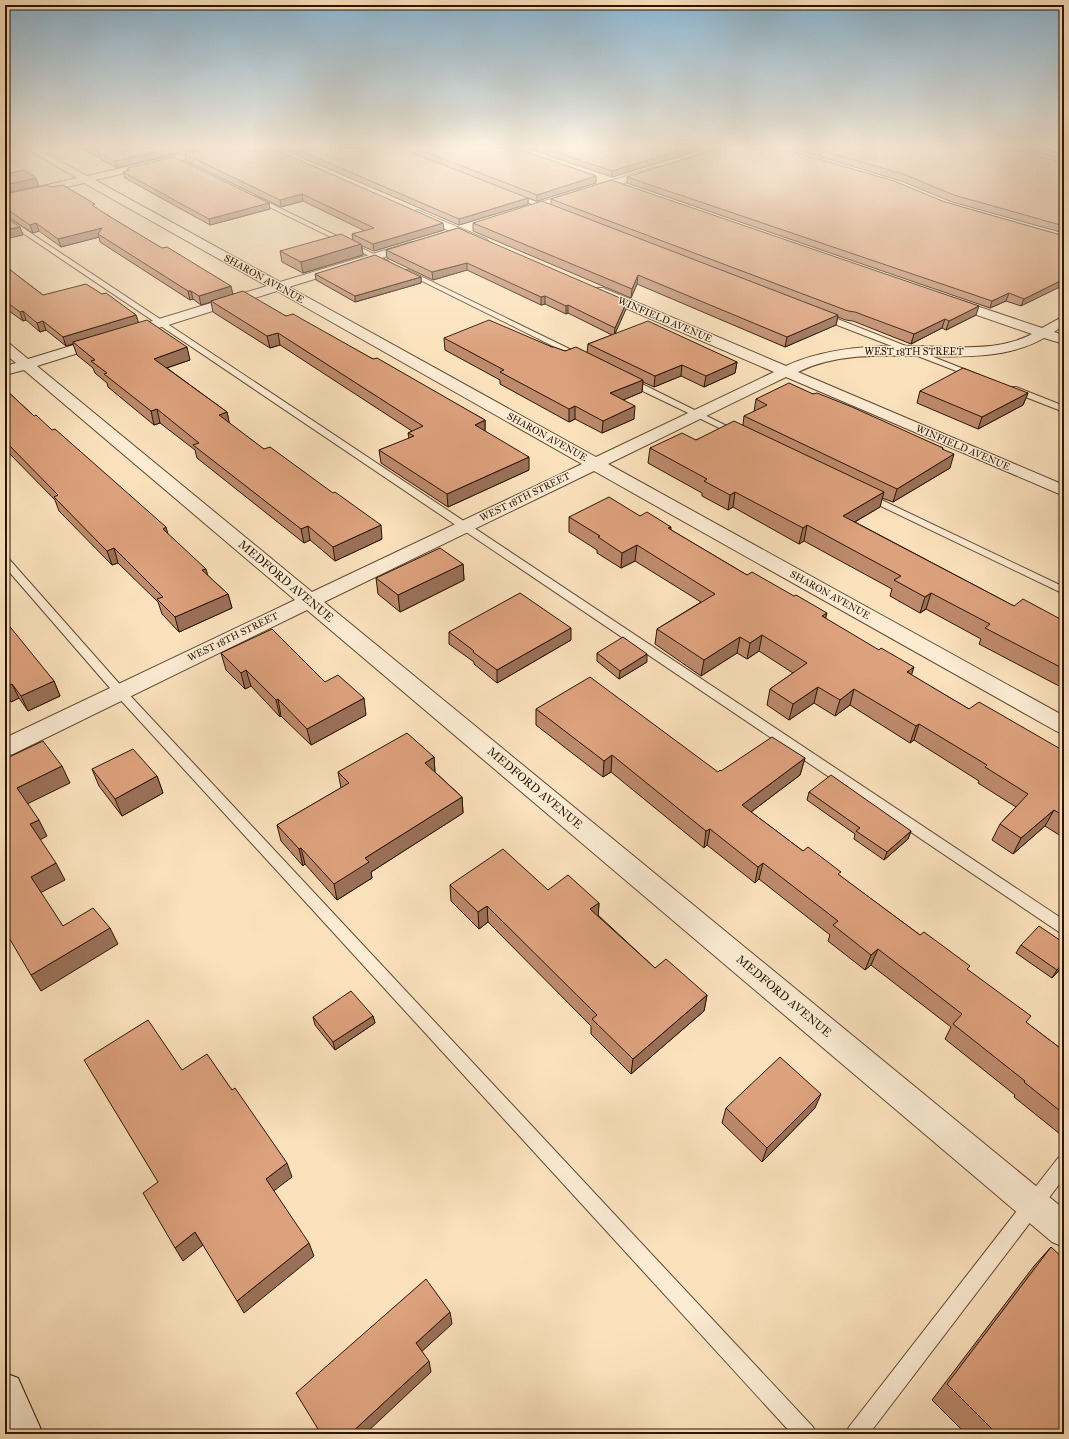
<svg xmlns="http://www.w3.org/2000/svg" width="1069" height="1439" font-family="'IM FELL Great Primer',serif">
<style>
.lines{fill:none;stroke-linecap:round;stroke-linejoin:round}
.service-casing{stroke:#60482f;stroke-width:2}
.minor-casing{stroke:#60482f;stroke-width:2}
.secondary-casing{stroke:#2c1400;stroke-width:2}
.service{fill:#fcecd4;fill-rule:evenodd}
.minor{fill:#fcecd4;fill-rule:evenodd}
.secondary{fill:#fcecd4;fill-rule:evenodd}
.wall{fill:#bd8a6c;stroke:#2c1400}
.shaded-wall{fill:#9a7158;stroke:#2c1400}
.building{fill:#dca17d;stroke:#2c1400}
.labels{text-anchor:middle;dominant-baseline:central;stroke-width:3;stroke-linejoin:round;paint-order:stroke}
.far-street-label{font-size:10px;fill:#2c1400;stroke:#fcecd4}
.street-label{font-size:12px;fill:#2c1400;stroke:#fcecd4}
</style>
<rect width="100%" height="100%" fill="#fbe2bd"/>
<filter id="stains"><feTurbulence type="fractalNoise" baseFrequency=".005" numOctaves="4"/><feColorMatrix values="0 0 0 0 .2 0 0 0 0 .09 0 0 0 0 .02 0 0 0 .5 -.17"/></filter>
<radialGradient id="worn" r=".72"><stop offset=".6" stop-color="#630" stop-opacity="0"/><stop offset="1" stop-color="#630" stop-opacity=".3"/></radialGradient>
<g class="lines">
<g class="service-casing">
<g id="service">
<path d="M513 193 552 208 553 209 548 210 511 196 510 195Z"/>
<path d="M255 196 388 261 389 262 384 263 253 199 252 198Z"/>
<path d="M5 216 1064 920V934L1059 932 5 221Z"/>
<path d="M404 270H408L586 357 582 359H579L404 272Z"/>
<path d="M819 314H825L979 375 978 377H972L819 318Z"/>
<path d="M626 379H632L741 433 737 436 734 435 626 383Z"/>
<path d="M1010 387H1016L1064 406V412L1010 391Z"/>
<path d="M867 493 1064 587V594L864 498 862 496 864 494Z"/>
<path d="M5 558 9 559 124 689 813 1427 816 1434H792L116 695 5 567Z"/>
<path d="M1064 1155V1178L869 1434H846L849 1427 1058 1158Z"/>
</g>
</g>
<g class="minor-casing">
<g id="minor">
<path d="M25 148H37L87 176 207 148H226L221 151 95 180 280 282 412 242H420L422 244 420 246 289 287 596 457 774 372 593 294 592 291 593 288H603L786 366C825 348 872 345 915 346 952 347 998 352 1032 334L945 304 944 301 945 298 950 297 1042 328 1064 316V325L1054 332 1064 335V344L1044 338C975 378 873 335 798 372L1064 485V496L786 377 608 464 1064 716V734L1056 731 594 471 324 602 1064 1209V1247L1052 1242 307 610 13 754 5 756V738L295 600 24 370 5 375V366L16 363 5 354V343L10 344 28 359 267 286 84 183 5 201V195L77 178ZM277 291 582 464 312 592 37 366Z"/>
<path d="M656 167 660 168 661 170 660 172 523 214 519 215 513 212 515 210Z"/>
<path d="M417 210 486 239 488 241 486 243H478L413 215 411 213Z"/>
</g>
</g>
<g class="secondary-casing">
<path id="secondary" d="M5 1373 18 1378 43 1434H5Z"/>
</g>
<use href="#service" class="service"/>
<use href="#minor" class="minor"/>
<use href="#secondary" class="secondary"/>
</g>
<g class="wall">
<path d="M81 148H199L117 168Z"/>
<path d="M280 148H516L596 176V183L537 201 528 198V204L459 225Z"/>
<path d="M526 148H707L612 177Z"/>
<path d="M791 148H1010L1064 163V233L952 202 901 181Z"/>
<path d="M1019 148H1064V160Z"/>
<path d="M185 154 444 230 374 251 362 246 363 255 303 273 282 262 280 251 353 240 352 234 365 231 303 201 281 207 186 161Z"/>
<path d="M127 168 269 203 270 209 210 225 125 178 123 172 127 171Z"/>
<path d="M627 177 945 202 1064 236 1021 306 1006 301 990 308 627 183Z"/>
<path d="M51 187 96 208 233 294 286 316 373 359 485 420V431L529 470 448 507 381 463 379 450 409 439 408 433 412 431 280 345 270 348 213 312 211 302 201 305 193 299 190 300 100 242 99 237 61 247 39 231 33 233 5 215V194Z"/>
<path d="M551 199 976 315 946 330 942 328 911 344 853 321 846 320 838 317 836 325 785 347 637 284 631 298 473 231V223L551 205Z"/>
<path d="M458 228 626 309 615 333 737 362 735 373 704 387 681 376 654 387 643 382 642 392 623 400 634 419 602 433 575 419 569 422 500 384V380L445 350 444 338 552 347 565 351 587 353 588 344 612 335 568 313 566 314 545 304 541 305 467 270 433 280 387 258 386 250Z"/>
<path d="M5 266 43 295 102 294 136 315 138 322 190 360 167 368 227 412 229 423 382 539 335 561 310 540 304 543 197 458 195 450 160 423 154 425 108 387 107 383 95 373 93 368 77 355 73 344 66 346 46 330 40 332 26 320 23 321 5 308Z"/>
<path d="M315 274 421 277V283L355 302 316 280Z"/>
<path d="M5 389 34 416 168 534 207 575 228 594 232 608 179 632 162 614 158 602 118 563 112 565 59 511 55 500 5 449Z"/>
<path d="M920 391 1028 393 1023 405 978 429 917 403Z"/>
<path d="M813 394 943 448V449L950 468 893 502 882 498 880 507 855 522 1014 606 1064 621V687L1062 686 1061 687 979 644 981 639 926 609 920 613 890 596 892 589 804 541 799 544 733 507 728 510 702 496V493L648 463 650 448 696 440 743 425 744 416 754 412 756 399Z"/>
<path d="M640 516 671 527V530L747 575 826 619 911 675 969 709 1064 751V838L1045 826 1013 854 992 840 1000 824 1016 807 978 783 979 781 914 740 910 743 850 705 835 716 814 703 789 720 767 705 770 689 793 673 759 651 747 659 737 653 701 676 655 644 657 629 701 602 635 561 621 568 597 553V550L569 532V517Z"/>
<path d="M463 564 464 580 400 612 378 594 376 578Z"/>
<path d="M5 624 54 681 60 696 28 711 19 698 11 702 5 694Z"/>
<path d="M449 632 571 640 497 683 474 664V662L449 644Z"/>
<path d="M221 653 325 682 366 715 311 745 281 716 280 717 251 686 245 689 226 670Z"/>
<path d="M597 653 647 662 619 679 597 661Z"/>
<path d="M536 709 718 772 805 758 800 775 751 812 803 851 840 876 920 935 968 970 1027 1023 1064 1051V1129L1060 1134 1014 1097 1015 1095 945 1039 951 1027 871 965 865 970 828 941 830 935 759 879 755 883 707 845 704 848 611 772 603 777 536 725Z"/>
<path d="M434 757 435 772 462 797 463 813 371 872 372 878 337 900 305 864 303 866 281 841 277 825 341 788 338 772Z"/>
<path d="M92 769 157 776 163 793 122 816 99 786Z"/>
<path d="M809 792 911 831 908 839 884 860 854 839 855 834 807 800Z"/>
<path d="M450 885 548 890 599 903 598 915 655 968 707 995 704 1011 631 1074 591 1034V1026L488 922 479 929 451 901Z"/>
<path d="M1064 943V965L1052 978 1016 953 1021 945Z"/>
<path d="M373 1016 375 1023 335 1050 315 1025 313 1017Z"/>
<path d="M726 1108H815L762 1162 722 1123Z"/>
<path d="M1051 1247 1064 1434H966L932 1400 1034 1266Z"/>
</g>
<g class="shaded-wall">
<path d="M172 148H199L117 168 115 161Z"/>
<path d="M688 148H707L612 177V171Z"/>
<path d="M596 176V183L537 201V195Z"/>
<path d="M36 178 39 186 5 193V185Z"/>
<path d="M302 194 303 201 281 207 280 200Z"/>
<path d="M528 198V204L459 225V219Z"/>
<path d="M269 203 270 209 210 225 209 219Z"/>
<path d="M36 223 39 231 33 233 30 225Z"/>
<path d="M443 223 444 230 374 251 373 244Z"/>
<path d="M20 227 23 235 5 239V230Z"/>
<path d="M102 228 98 234 99 237 61 247 58 239Z"/>
<path d="M361 244 363 255 303 273 301 262Z"/>
<path d="M467 263V270L433 280 432 272Z"/>
<path d="M638 275 637 284 631 298 632 289Z"/>
<path d="M421 277V283L355 302V296Z"/>
<path d="M1064 279V285L1021 306 1024 299Z"/>
<path d="M231 286 233 295 211 301V302L201 305 199 296Z"/>
<path d="M188 291H191L193 299 190 300Z"/>
<path d="M1009 293 1006 301 990 308 992 301Z"/>
<path d="M545 296V304L541 305V297Z"/>
<path d="M627 301 626 309 614 336 615 328Z"/>
<path d="M568 305V313L566 314V306Z"/>
<path d="M979 306 976 315 946 330 949 321Z"/>
<path d="M23 311 26 320 23 321 20 312Z"/>
<path d="M136 315 139 324 73 342V344L66 346 63 337Z"/>
<path d="M838 315 836 325 785 347 787 337Z"/>
<path d="M945 319 942 328 911 344 914 334Z"/>
<path d="M43 321 46 330 40 332 37 323Z"/>
<path d="M278 333 280 345 270 348 267 336Z"/>
<path d="M187 347 190 360 157 371 154 359Z"/>
<path d="M737 362 735 373 704 387 706 376Z"/>
<path d="M682 365 681 376 654 387 655 376Z"/>
<path d="M643 380 642 392 609 406 610 393Z"/>
<path d="M1028 393 1023 405 978 429 982 417Z"/>
<path d="M575 406V419L569 422V409Z"/>
<path d="M635 406 634 419 602 433 603 421Z"/>
<path d="M157 409 160 423 154 425 151 411Z"/>
<path d="M227 412 230 426 219 415Z"/>
<path d="M485 420V433L475 425Z"/>
<path d="M954 454 950 468 893 502 897 489Z"/>
<path d="M529 457V470L448 507 447 494Z"/>
<path d="M735 492 733 507 728 510 730 495Z"/>
<path d="M884 492 880 507 839 531 843 516Z"/>
<path d="M381 525 382 539 335 561 333 547Z"/>
<path d="M807 525 804 541 799 544 803 528Z"/>
<path d="M308 526 310 540 304 543 301 529Z"/>
<path d="M166 527 170 541 163 529Z"/>
<path d="M637 545 635 561 621 568 622 553Z"/>
<path d="M114 548 118 563 112 565 107 551Z"/>
<path d="M463 564 464 580 400 612 398 595Z"/>
<path d="M206 569 210 583 202 570Z"/>
<path d="M931 593 926 609 920 613 925 597Z"/>
<path d="M228 594 232 608 179 632 175 617Z"/>
<path d="M827 613 823 629 822 616Z"/>
<path d="M571 628V640L497 683V670Z"/>
<path d="M762 635 759 651 747 659 750 643Z"/>
<path d="M740 637 737 653 701 676 704 660Z"/>
<path d="M647 654V662L619 679 620 671Z"/>
<path d="M914 667 909 683 907 672Z"/>
<path d="M246 670 251 686 245 689 241 673Z"/>
<path d="M54 681 60 696 28 711 21 696Z"/>
<path d="M12 684 19 698 11 702 5 690V687Z"/>
<path d="M818 687 814 703 789 720 793 704Z"/>
<path d="M854 689 850 705 835 716 840 700Z"/>
<path d="M364 698 366 715 311 745 307 729Z"/>
<path d="M278 699 281 716 280 717 276 700Z"/>
<path d="M919 724 914 740 910 743 916 726Z"/>
<path d="M612 755 611 772 603 777 604 761Z"/>
<path d="M434 757 435 774 425 763Z"/>
<path d="M805 758 800 775 739 821 742 805Z"/>
<path d="M62 766 70 783 25 805 17 788Z"/>
<path d="M157 776 163 793 122 816 115 799Z"/>
<path d="M462 797 463 813 371 872 372 878 337 900 334 884 365 858Z"/>
<path d="M1054 810 1045 826 1013 854 1021 838Z"/>
<path d="M39 820 47 836 38 841 30 824Z"/>
<path d="M710 829 707 845 704 848 706 831Z"/>
<path d="M911 831 908 839 884 860 887 852Z"/>
<path d="M301 848 305 864 303 866 299 849Z"/>
<path d="M56 863 65 880 40 893 31 877Z"/>
<path d="M763 863 759 879 755 883 758 867Z"/>
<path d="M599 903 598 919 590 909Z"/>
<path d="M487 906 488 922 479 929 478 912Z"/>
<path d="M110 928 118 944 41 991 31 975Z"/>
<path d="M878 949 871 965 865 970 871 955Z"/>
<path d="M1064 962V965L1052 978 1057 970Z"/>
<path d="M707 995 704 1011 631 1074 633 1059Z"/>
<path d="M373 1016 375 1023 335 1050 333 1042Z"/>
<path d="M821 1094 815 1108 762 1162 767 1148Z"/>
<path d="M287 1163 292 1177 271 1193 266 1179Z"/>
<path d="M195 1232 203 1245 183 1261 175 1248Z"/>
<path d="M309 1243 314 1256 244 1313 237 1301Z"/>
<path d="M450 1312 452 1324 419 1354 416 1343Z"/>
<path d="M429 1361 431 1372 365 1434H350Z"/>
</g>
<g class="building">
<path d="M91 148H172L115 161Z"/>
<path d="M212 148H272L443 223 373 244 352 234 374 228 302 194 280 200 185 154Z"/>
<path d="M294 148H400L528 198 459 219Z"/>
<path d="M415 148H516L596 176 537 195Z"/>
<path d="M544 148H688L612 171Z"/>
<path d="M719 148H781L894 181 945 202 1064 236V279L1024 299 1009 293 992 301 627 177Z"/>
<path d="M813 148H1010L1064 163V226L954 195 903 174Z"/>
<path d="M1043 148H1064V154Z"/>
<path d="M174 157 269 203 209 219 123 172 130 170 127 168Z"/>
<path d="M24 170 36 178 5 185V174Z"/>
<path d="M611 180 979 306 949 321 945 319 914 334 855 312 848 311 551 199Z"/>
<path d="M47 185 51 187 63 185 95 204 92 205 104 213 162 248 167 247 231 286 199 296 191 291H188L98 234 102 228 58 239 36 223 30 225 5 208V194Z"/>
<path d="M542 201 838 315 787 337 638 275 632 289 473 223Z"/>
<path d="M5 217 20 227 5 230Z"/>
<path d="M458 228 627 301 615 328 568 305 566 306 545 296 541 297 467 263 432 272 386 250Z"/>
<path d="M341 234 361 244 301 262 280 251Z"/>
<path d="M375 255 421 277 355 296 315 274Z"/>
<path d="M5 266 43 295 86 284 102 294 106 293 136 315 63 337 43 321 37 323 23 311 20 312 5 301Z"/>
<path d="M243 291 286 316 293 314 373 359 377 358 485 420 475 425 529 457 447 494 379 450 414 436 408 433 423 426 278 333 267 336 211 301Z"/>
<path d="M147 320 187 347 154 359 227 412 219 415 264 449 270 447 333 493 335 492 381 525 333 547 308 526 301 529 193 445 199 443 157 409 151 411 104 374 107 373 91 361 95 360 73 342Z"/>
<path d="M489 320 552 347H554L565 351 576 347 643 380 610 393 635 406 603 421 575 406 569 409 500 372 504 370 444 338Z"/>
<path d="M648 321 737 362 706 376 682 365 655 376 588 344Z"/>
<path d="M963 368 1028 393 982 417 920 391Z"/>
<path d="M789 383 813 394 817 393 852 407 943 448 942 449 954 454 897 489 744 416 767 405 756 399Z"/>
<path d="M5 389 34 416 36 415 52 430 55 429 166 527 163 529 206 569 202 570 228 594 175 617 157 599 163 597 114 548 107 551 54 497 58 495 5 441Z"/>
<path d="M734 421 884 492 843 516 1014 606 1023 599 1064 621V669L985 628 990 624 931 593 925 597 894 580 901 576 807 525 803 528 735 492 730 495 704 481 707 479 650 448 682 433 696 440Z"/>
<path d="M609 497 640 516 647 512 671 527 668 528 747 575 752 572 794 596 796 595 827 613 822 616 879 650 881 648 914 667 907 672 969 709 979 702 1064 751V816L1054 810 1021 838 1000 824 1028 794 985 767 987 765 919 724 916 726 854 689 840 700 818 687 793 704 770 689 807 663 762 635 750 643 740 637 704 660 657 629 715 594 637 545 622 553 598 537 600 536 569 517Z"/>
<path d="M440 548 463 564 398 595 376 578Z"/>
<path d="M520 593 571 628 497 670 473 652 474 651 449 632Z"/>
<path d="M7 623 54 681 21 696 12 684 5 687V624Z"/>
<path d="M272 629 325 682 338 675 364 698 307 729 278 699 276 700 246 670 241 673 221 653Z"/>
<path d="M623 637 647 654 620 671 597 653Z"/>
<path d="M590 677 718 772 720 770 721 771 772 737 805 758 742 805 803 851 808 847 841 872 838 874 920 935 924 932 970 966 967 969 1031 1016 1026 1022 1064 1051V1114L1024 1082 1025 1081 953 1024 962 1014 878 949 871 955 833 925 838 921 763 863 758 867 710 829 706 831 612 755 604 761 536 709Z"/>
<path d="M407 733 434 757 425 763 462 797 365 858 369 862 334 884 301 848 299 849 277 825 349 783 338 772Z"/>
<path d="M43 741 62 766 17 788 39 820 30 824 56 863 31 877 63 926 93 908 110 928 31 975 5 931V759Z"/>
<path d="M133 749 157 776 115 799 92 769Z"/>
<path d="M831 775 911 831 887 852 856 831 860 828 809 792Z"/>
<path d="M503 849 548 890 568 875 599 903 590 909 655 968 666 959 707 995 633 1059 592 1019 597 1015 487 906 478 912 450 885Z"/>
<path d="M1039 926 1064 943V962L1057 970 1021 945Z"/>
<path d="M351 991 373 1016 333 1042 313 1017Z"/>
<path d="M148 1020 182 1070 207 1054 232 1090 235 1088 287 1163 266 1179 309 1243 237 1301 195 1232 175 1248 143 1193 158 1182 84 1060Z"/>
<path d="M780 1057 821 1094 767 1148 726 1108Z"/>
<path d="M1051 1247 1064 1259V1434H997L947 1384Z"/>
<path d="M426 1279 450 1312 416 1343 429 1361 350 1434H321L296 1393Z"/>
</g>
<linearGradient id="sky" x2="0" y2="1"><stop stop-color="#8bb7d5"/><stop offset="0.42" stop-color="#fdf2e1"/><stop offset="1" stop-color="#fdf2e1" stop-opacity="0"/></linearGradient>
<rect width="1069" height="350" fill="url(#sky)"/>
<g class="labels">
<g class="far-street-label">
<text transform="translate(264 279) rotate(29)">SHARON AVENUE</text>
<text transform="translate(665 320) rotate(23)">WINFIELD AVENUE</text>
<text x="914" y="352">WEST 18TH STREET</text>
<text transform="translate(547 437) rotate(29)">SHARON AVENUE</text>
<text transform="translate(963 448) rotate(23)">WINFIELD AVENUE</text>
<text transform="translate(525 497) rotate(-26)">WEST 18TH STREET</text>
<text transform="translate(830 595) rotate(29)">SHARON AVENUE</text>
<text transform="translate(233 637) rotate(-26)">WEST 18TH STREET</text>
</g>
<g class="street-label">
<text transform="translate(286 581) rotate(40)">MEDFORD AVENUE</text>
<text transform="translate(535 788) rotate(40)">MEDFORD AVENUE</text>
<text transform="translate(784 996) rotate(40)">MEDFORD AVENUE</text>
</g>
</g>
<rect width="1069" height="1439" fill="none" stroke="#fbe2bd" stroke-width="20"/>
<rect x="6" y="6" width="1057" height="1427" fill="none" stroke="#2c1400" stroke-width="2"/>
<rect x="10" y="10" width="1049" height="1419" fill="none" stroke="#2c1400"/>
<rect width="100%" height="100%" filter="url(#stains)"/>
<rect width="100%" height="100%" fill="url(#worn)"/>
</svg>
